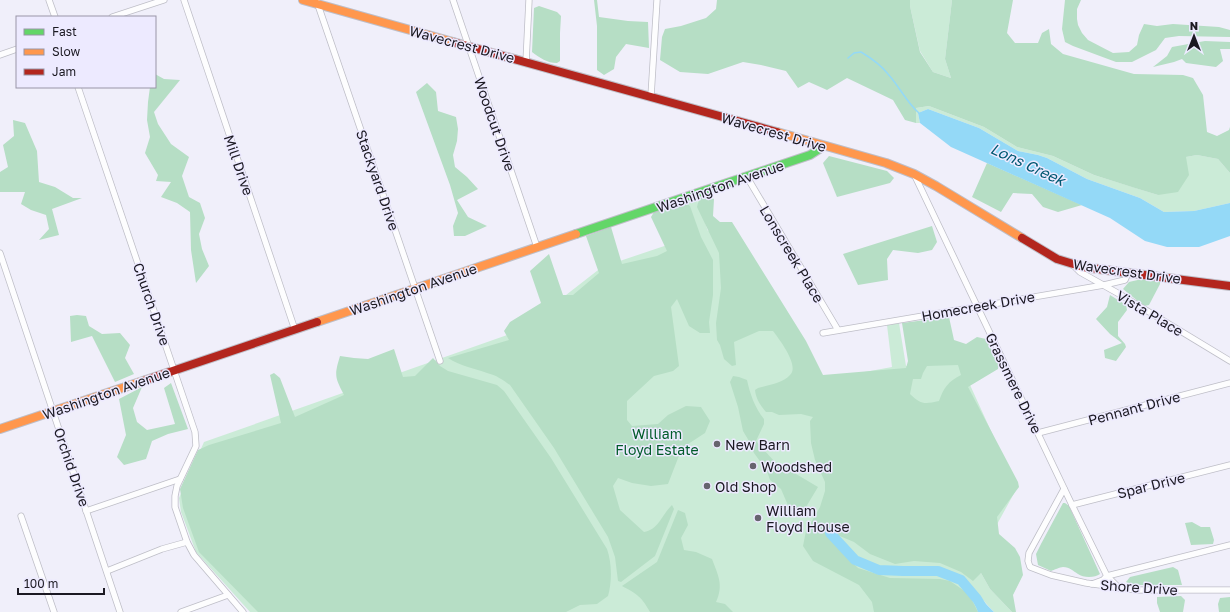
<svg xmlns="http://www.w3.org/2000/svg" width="1230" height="612" font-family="'Golos Text',sans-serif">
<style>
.green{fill:#cbebd7}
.forest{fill:#b6dec5;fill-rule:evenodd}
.water{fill:#94d9f7}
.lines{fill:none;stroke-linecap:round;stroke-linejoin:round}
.stream{stroke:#94d9f7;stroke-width:1.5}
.river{stroke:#94d9f7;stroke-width:10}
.street-casing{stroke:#bebec7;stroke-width:7}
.fast-casing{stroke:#bebec7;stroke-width:10}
.slow-casing{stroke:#bebec7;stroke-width:10}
.jam-casing{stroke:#bebec7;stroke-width:10}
.street{stroke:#fdfdfe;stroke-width:5.5}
.fast{stroke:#63d668;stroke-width:8}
.slow{stroke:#ff974d;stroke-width:8}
.jam{stroke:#b3261e;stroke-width:8}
.poi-dot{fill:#66646e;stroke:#edeaff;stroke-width:1.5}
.labels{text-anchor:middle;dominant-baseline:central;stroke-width:3;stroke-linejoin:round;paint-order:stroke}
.street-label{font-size:14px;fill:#1b1922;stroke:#edeaff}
.park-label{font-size:14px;fill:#005b2a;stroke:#edeaff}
.poi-label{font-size:14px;fill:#1b1922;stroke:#edeaff;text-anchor:start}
.water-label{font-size:15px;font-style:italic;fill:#005872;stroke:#edeaff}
</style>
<rect width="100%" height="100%" fill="#f0effa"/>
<g class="green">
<path d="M910 0H952L945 59 951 78 933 72 920 51 910 6Z"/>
<path d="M929 106 984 127 1017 147 1053 156 1094 175 1158 195 1186 157 1197 155 1218 159 1230 173V203L1194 211 1164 212 1140 198 1087 179 1047 158 1038 155 1018 151 979 128 928 109 918 113 920 123H916V108Z"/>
<path d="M697 200 708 231 727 225 821 380 892 367 887 325 899 323 906 366 960 363 1017 488 968 577 981 573 990 589 1012 612H994C985 603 978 592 967 587L975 603 984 612H250L196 552 181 512 179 498 204 442 521 330 602 267 694 236 684 204Z"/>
</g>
<g class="forest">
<path d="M594 0H597L599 17 628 21 648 22 649 48 626 44 616 57 614 69 604 75 597 70V26Z"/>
<path d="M717 0H910V6L920 52 933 72 951 78 945 59 952 0H1013L1007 33 1015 43H1038L1042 33 1049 29 1051 44 1063 54 1134 74 1183 75 1193 78 1203 95 1207 132 1217 136 1229 130 1230 127V173L1218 159 1197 155 1186 157 1189 175 1178 192 1158 195 1135 188 1094 175 1053 156 1017 147 984 127 929 106 916 108V123L905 120 893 100 847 78 827 90 809 82 798 88 786 71 761 65 743 62 708 74 680 72 660 60 662 37 665 29 681 26 706 18 716 9Z"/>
<path d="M1065 0H1081L1077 9V19L1078 25 1082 33 1088 40 1113 53 1129 52 1137 45 1139 35 1144 24 1157 26 1173 24 1219 27 1230 30V37L1179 36 1165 38 1156 50 1132 62H1116L1073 46 1065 42 1062 29Z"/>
<path d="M539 6 557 12 561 16 560 33V61L557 63C547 63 540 58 532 52L534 8Z"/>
<path d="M1205 41 1230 42V49H1220L1223 61 1216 67 1186 63 1182 59 1174 62 1153 67 1167 56 1172 47Z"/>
<path d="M155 74 164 79 180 80 154 112 158 124 171 144 189 157 182 176 189 197 200 203 205 218 199 234 202 249 209 266 196 283 191 250 190 212 177 203 161 197 171 182 156 181 158 175 145 153 150 137 147 120 148 102 150 87H155Z"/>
<path d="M427 83 436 92 438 111 456 117 458 129 457 141 453 155 455 167 467 177 478 189 457 200 468 217 487 226 465 236H454L453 226 458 213 450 185 416 92Z"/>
<path d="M13 120 25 123 37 151 39 182 55 187 73 198H82L52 209 59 235 39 240 49 229 46 215 31 210 21 204 25 192H0V172L8 167 3 145 14 136Z"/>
<path d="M829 156 887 171 894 178 890 183 837 197 823 163Z"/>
<path d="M987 163 1082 205 1058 212 1043 207 1032 194 1013 193 1001 212 972 197Z"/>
<path d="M705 195 714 199 713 216 720 222H732L806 341 823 375 906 368 908 361 902 323 949 317 954 340 966 344 977 337 986 339 999 364 998 369 968 387 1018 482 1019 487 997 517 999 534 1015 548 1020 557 1023 575 1013 595 1016 612H1012L990 589 981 573 973 581 961 572 940 563 914 561 895 564 870 554 854 542 835 534 831 541 858 568 890 578 940 579 950 581 969 594 978 612H874L872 602 859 585 813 561 803 546 806 531 820 507 825 491V482L815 460 811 443 810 421 813 417 801 414 779 415 772 412H766C760 405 756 399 755 390L758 388C768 385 783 383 790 375 800 366 779 339 773 331H759L734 342 736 365 732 366 724 359 720 345 717 340 716 323 721 288 719 253 697 207 699 199ZM958 365 961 375C948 382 944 387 939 401 925 404 921 405 910 394L913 379H921L923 373 927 366Z"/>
<path d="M686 203 690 206 701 237 713 260V295L709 322 710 333H700L689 326 677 299 671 307 679 366 673 371 654 376 627 401V420L632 426 658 424 668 415 686 406 701 407 710 421 705 433 682 448 668 484 651 486 632 483 618 478 613 486 620 510 644 532C658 530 662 515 671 506L672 505 674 509 655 556 621 582 618 581 615 557 608 537 554 448 510 385C503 380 496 375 487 373 474 368 460 366 448 358L509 340 504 331 510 322 541 303 530 271 549 254 563 295H573L599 273 586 236 611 227 622 264 657 256 667 251 651 217 654 212Z"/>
<path d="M932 226 937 242 932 250 918 253 893 250 887 259 888 280 858 285 843 254Z"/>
<path d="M1142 279 1160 282V284L1149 305 1144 306 1123 289 1129 282Z"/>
<path d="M1110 295 1126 305 1127 310 1118 322V336L1125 344 1126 347 1116 361 1105 358 1104 350 1122 343 1110 334 1096 319 1107 307Z"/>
<path d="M77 315 86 316 89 326 102 334 120 333 130 345 125 358 134 374 115 382 92 336 71 342 70 316Z"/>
<path d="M394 349 403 377 415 376 433 358 440 366 448 371 497 385 504 391 551 458 607 549C612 563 612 582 608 596L597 604 580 605 566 612H258L199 552 183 508 180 489 198 450 209 445 281 423 270 375 274 373 280 378 295 417 344 395C335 377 334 376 340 356L354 358 368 359Z"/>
<path d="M733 376 739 377 747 380C750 394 755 408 764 419V424L756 441 774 461 818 487 803 512 798 513 790 510 781 489 770 480 767 471 754 453 749 441 743 431 738 407 730 382Z"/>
<path d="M171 383 188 429 168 434 152 441 146 459 124 465 117 457 126 435 119 399 142 387 133 408 137 422 147 430 175 424 164 388Z"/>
<path d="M1063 503H1065L1069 506 1100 574C1095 578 1083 578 1078 574 1073 571 1070 567 1063 567 1060 567 1054 570 1051 571L1038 565 1036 554 1041 544Z"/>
<path d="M678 510 685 513 688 525 681 538 684 550 696 552 712 559C718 575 724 585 716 602L725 604 733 612H650C642 597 637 594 622 586L657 562Z"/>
<path d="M1192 522 1201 527H1210L1214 540 1213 544 1191 545 1185 523Z"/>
<path d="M1173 567 1178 570 1182 585H1132L1126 582 1130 577Z"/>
<path d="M1181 596 1185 600 1183 612H1160L1157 603V597Z"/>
<path d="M1230 597V612H1219L1218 604 1220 598Z"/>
</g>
<g class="water">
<path d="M928 109 979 128 1018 151 1038 155 1047 158 1087 179 1140 198 1164 212 1194 211 1230 203V236L1199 247H1167L1145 241 1110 218 951 147 920 123 918 113Z"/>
<path d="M966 586 975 591 982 600 994 612H978L972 596Z"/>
</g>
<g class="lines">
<path class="stream" d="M848 58 854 53 861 52C871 58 881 65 888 74 899 86 907 103 919 113"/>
<path class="river" d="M830 533 855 560 879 570 903 571H938L961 580 977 599 985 612"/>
<g class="street-casing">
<g id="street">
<path d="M49 0 55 17"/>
<path d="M184 0 295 330"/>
<path d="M453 0 537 247"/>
<path d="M317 2 440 361"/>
<path d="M112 17 164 0"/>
<path d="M0 55 17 49"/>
<path d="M526 62 529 0"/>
<path d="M78 87 195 432 196 446 177 486 175 496V507L187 542 194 555 243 612"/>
<path d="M651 96 657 0"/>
<path d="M914 174 1072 505 1107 576 1119 588"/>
<path d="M747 177 838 330"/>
<path d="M0 253 120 612"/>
<path d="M1073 265 1080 272 1121 295 1230 361"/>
<path d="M823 333 1104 285 1125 280 1128 273"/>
<path d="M1038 433 1230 383"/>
<path d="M1064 489 1029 553 1028 561 1030 567 1051 575 1086 583 1121 588 1137 590H1230"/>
<path d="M1072 505 1230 465"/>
<path d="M86 511 180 479"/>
<path d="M21 516 54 612"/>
<path d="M107 571 162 549 187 542"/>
<path d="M1092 584 1103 580 1107 576 1230 545"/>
<path d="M181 612 228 595"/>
</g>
</g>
<g class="fast-casing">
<path id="fast" d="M576 234 810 155 824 146"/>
</g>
<g class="slow-casing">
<g id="slow">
<path d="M303 0 453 42"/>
<path d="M777 132 886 163 914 174 936 186 1022 238"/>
<path d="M317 322 576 234"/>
<path d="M0 429 146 380"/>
</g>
</g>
<g class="jam-casing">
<g id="jam">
<path d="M453 42 777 132"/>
<path d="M1022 238 1057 259 1083 267 1230 286"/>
<path d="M146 380 317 322"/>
</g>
</g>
<use href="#street" class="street"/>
<use href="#fast" class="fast"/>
<use href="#slow" class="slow"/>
<use href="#jam" class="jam"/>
</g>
<g class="poi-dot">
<circle cx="717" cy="444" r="4"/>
<circle cx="753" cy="466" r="4"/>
<circle cx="707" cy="486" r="4"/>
<circle cx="758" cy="518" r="4"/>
</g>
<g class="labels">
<g class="street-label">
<text transform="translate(462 44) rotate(15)">Wavecrest Drive</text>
<text transform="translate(495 124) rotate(71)">Woodcut Drive</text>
<text transform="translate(774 132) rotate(16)">Wavecrest Drive</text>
<text transform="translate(239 165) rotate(71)">Mill Drive</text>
<text transform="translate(378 180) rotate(71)">Stackyard Drive</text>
<text transform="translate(720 186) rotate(-19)">Washington Avenue</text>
<text transform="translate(792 254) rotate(59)">Lonscreek Place</text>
<text transform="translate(1127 271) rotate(8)">Wavecrest Drive</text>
<text transform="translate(413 289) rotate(-19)">Washington Avenue</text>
<text transform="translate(152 304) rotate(71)">Church Drive</text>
<text transform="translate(978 306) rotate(-10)">Homecreek Drive</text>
<text transform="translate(1150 313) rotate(31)">Vista Place</text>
<text transform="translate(1014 383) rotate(64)">Grassmere Drive</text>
<text transform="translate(106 393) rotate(-19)">Washington Avenue</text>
<text transform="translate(1134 408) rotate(-15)">Pennant Drive</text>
<text transform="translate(72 467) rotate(71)">Orchid Drive</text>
<text transform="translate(1151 485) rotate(-14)">Spar Drive</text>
<text transform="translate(1139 587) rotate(4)">Shore Drive</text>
</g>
<g class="park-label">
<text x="657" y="433">William<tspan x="657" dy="16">Floyd Estate</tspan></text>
</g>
<g class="poi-label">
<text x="725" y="444">New Barn</text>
<text x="761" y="466">Woodshed</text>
<text x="715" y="486">Old Shop</text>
<text x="766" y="510">William<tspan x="766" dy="16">Floyd House</tspan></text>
</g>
<g class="water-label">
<text transform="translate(1028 164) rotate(25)">Lons Creek</text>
</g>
</g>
<rect x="16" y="16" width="140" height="72" fill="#edeaff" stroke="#9996a7"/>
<rect x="24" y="29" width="20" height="6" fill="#63d668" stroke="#9996a7"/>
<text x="52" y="36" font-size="12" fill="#1b1922">Fast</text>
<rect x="24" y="49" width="20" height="6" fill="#ff974d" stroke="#9996a7"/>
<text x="52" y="56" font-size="12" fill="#1b1922">Slow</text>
<rect x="24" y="69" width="20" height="6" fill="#b3261e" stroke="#9996a7"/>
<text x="52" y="76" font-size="12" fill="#1b1922">Jam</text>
<g transform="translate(1194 36)" stroke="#edeaff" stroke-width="3" paint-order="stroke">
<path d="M0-3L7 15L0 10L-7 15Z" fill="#1b1922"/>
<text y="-6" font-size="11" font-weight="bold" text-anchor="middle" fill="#1b1922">N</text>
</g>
<path d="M18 588v6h86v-6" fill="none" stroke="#1b1922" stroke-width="2"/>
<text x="24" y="588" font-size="12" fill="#1b1922" stroke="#edeaff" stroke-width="3" paint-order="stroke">100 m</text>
</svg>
